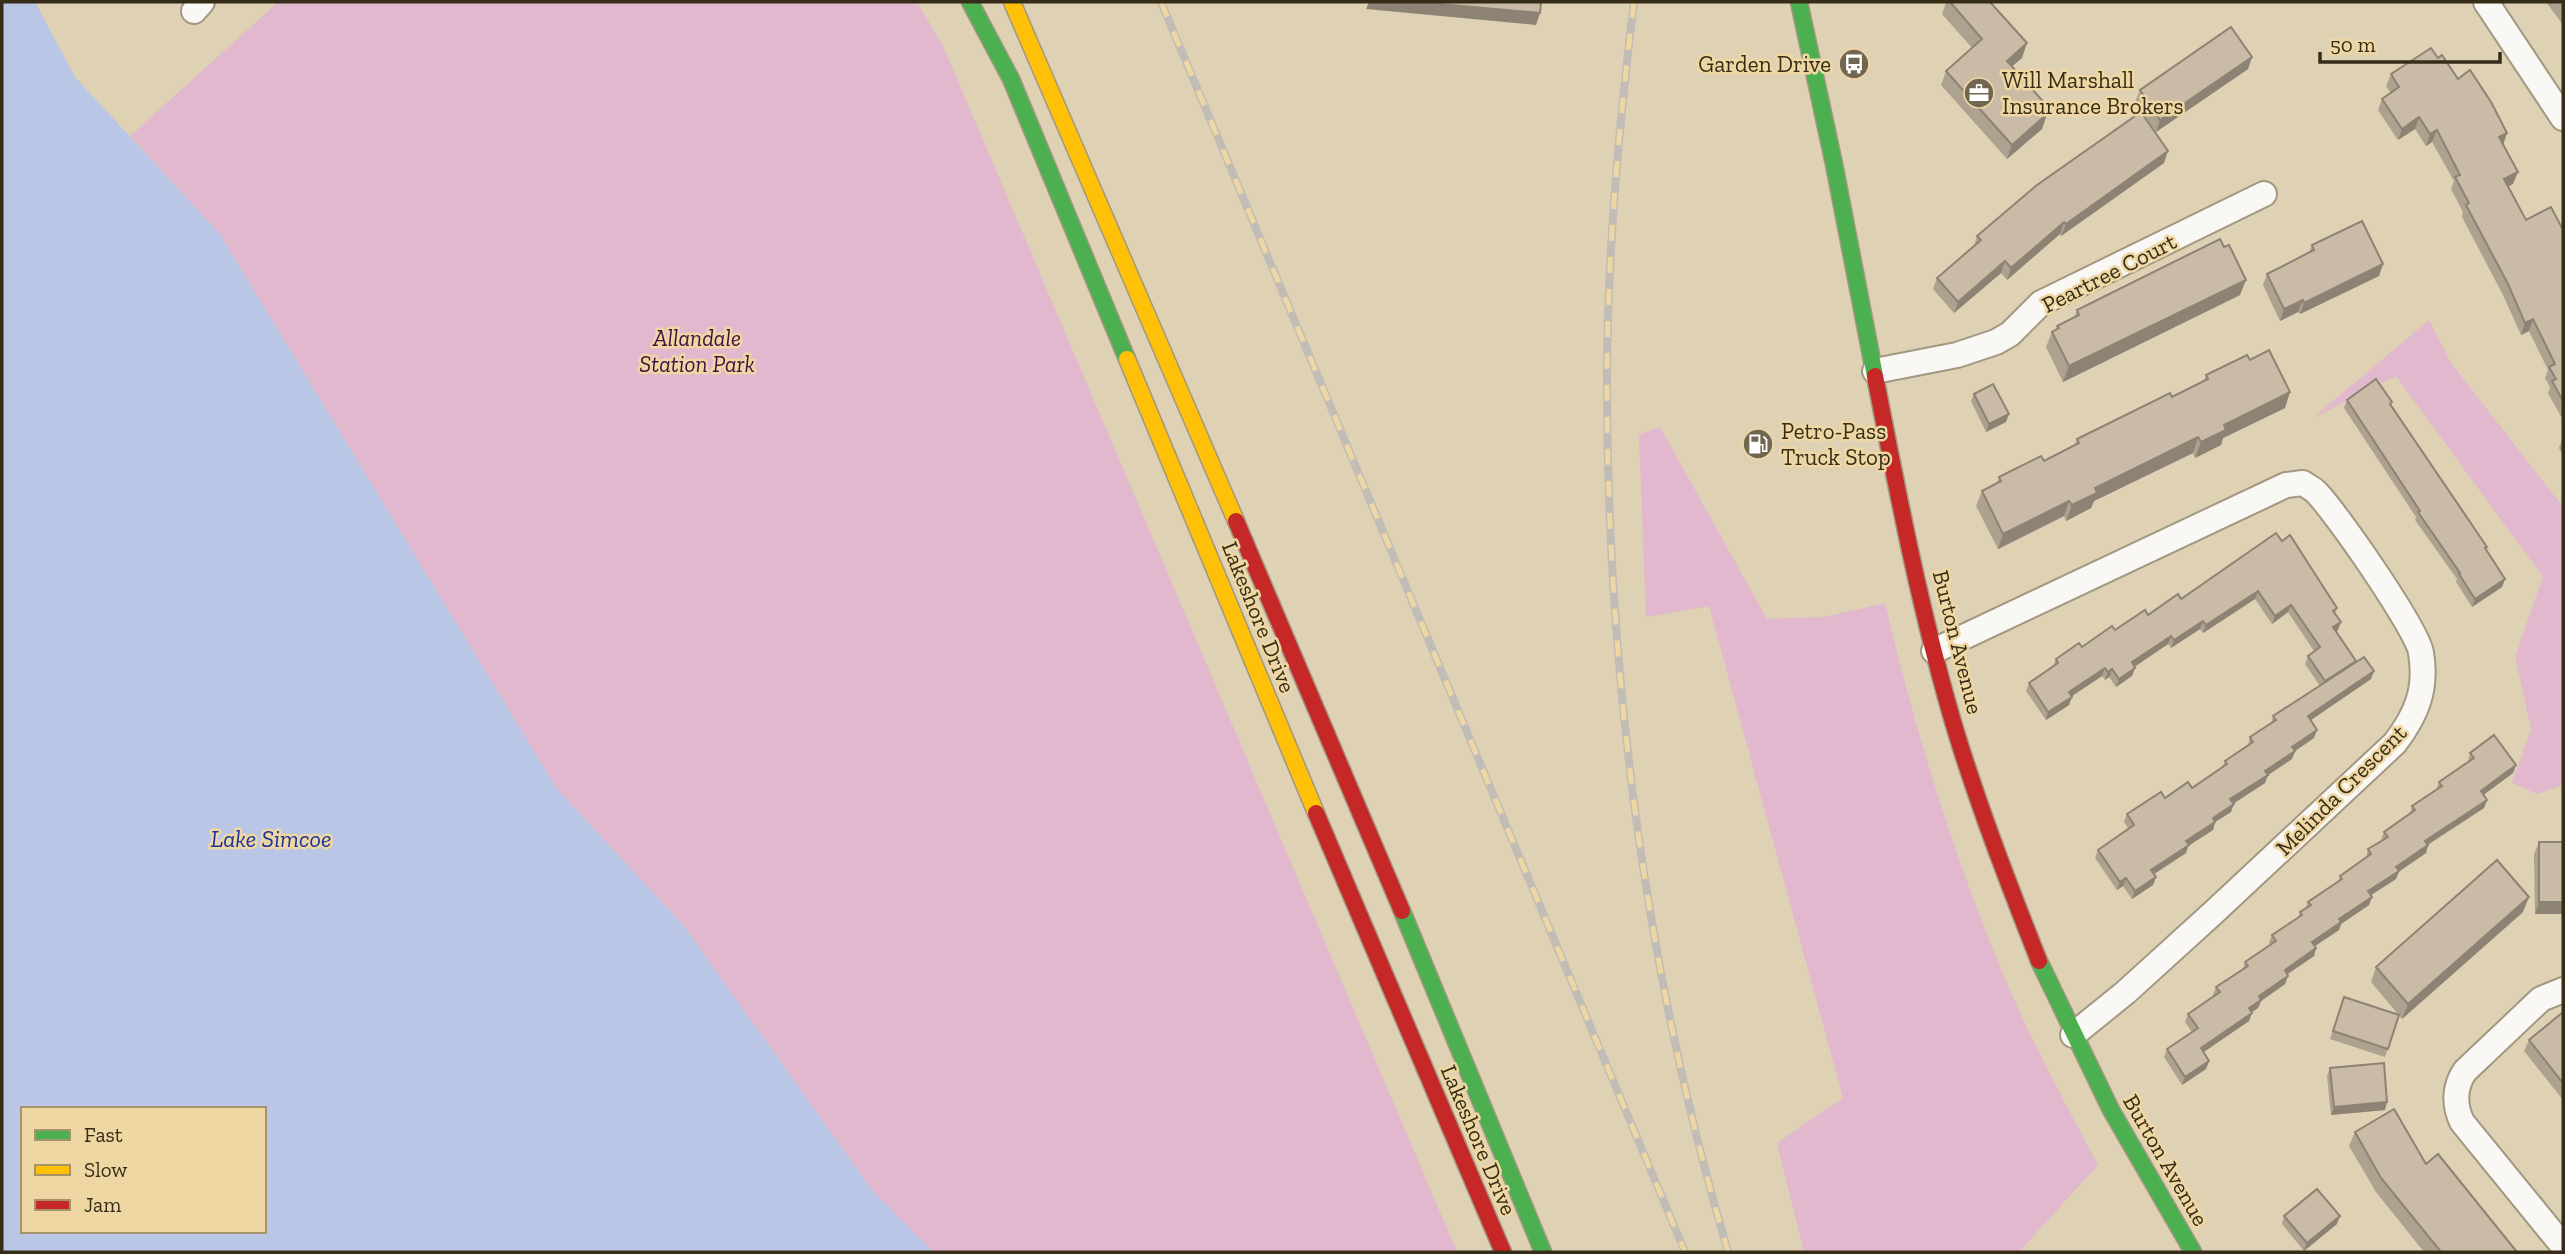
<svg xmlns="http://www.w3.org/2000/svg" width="2565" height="1254" font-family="'Zilla Slab',serif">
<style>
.green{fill:#e1b8ce}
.water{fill:#b9c6e6;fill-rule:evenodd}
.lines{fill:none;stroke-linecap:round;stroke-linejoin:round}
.street-casing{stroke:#a29882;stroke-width:28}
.fast-casing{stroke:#a29882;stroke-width:19}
.slow-casing{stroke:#a29882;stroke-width:19}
.jam-casing{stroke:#a29882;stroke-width:19}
.street{stroke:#faf8f4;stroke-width:24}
.fast{stroke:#4caf50;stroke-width:16}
.slow{stroke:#ffc107;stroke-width:16}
.jam{stroke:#c62828;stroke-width:16}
.rail-casing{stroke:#c1bdb6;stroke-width:8}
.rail{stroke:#efd7a3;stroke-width:5;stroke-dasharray:16;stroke-linecap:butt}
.wall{fill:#ada18f}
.shaded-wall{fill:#8d8374}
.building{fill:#c9bba6;stroke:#8d8374;stroke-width:2}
.labels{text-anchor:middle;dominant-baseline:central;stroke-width:5;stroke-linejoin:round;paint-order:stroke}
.poi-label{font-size:23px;fill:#362d18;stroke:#efd7a3;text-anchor:start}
.street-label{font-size:23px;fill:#362d18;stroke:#efd7a3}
.park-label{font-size:23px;font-style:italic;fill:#421044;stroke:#efd7a3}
.water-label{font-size:24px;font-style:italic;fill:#1a339e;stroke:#efd7a3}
</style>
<rect width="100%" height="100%" fill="#ded1b4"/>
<g class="green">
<path d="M278 2H917L943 46 1457 1252H933L872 1190 683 925 557 789 219 233 130 136Z"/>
<path d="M2429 320 2451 363 2563 507V785L2537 794 2512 783 2531 729 2515 657 2543 577 2396 376 2313 418Z"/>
<path d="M1660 427 1767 619 1825 617 1885 603C1918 743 1961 881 2020 1013 2044 1064 2071 1114 2098 1165L2019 1252H1804L1777 1143 1843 1098 1709 606 1646 617 1639 435Z"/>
</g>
<path class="water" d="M2 2H35L75 77 219 233 557 789 683 925 872 1190 933 1252H2ZM23 1109H264V1231H23Z"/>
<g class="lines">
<g class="street-casing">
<g id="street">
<path d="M2486 2 2563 118"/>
<path d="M194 11 202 2"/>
<path d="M1875 371 1957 355 1996 342 2010 334 2041 303 2264 194"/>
<path d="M1934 651 2286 485 2303 483C2307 486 2312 488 2316 492 2335 511 2418 630 2421 653 2427 689 2417 714 2395 743L2213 913 2126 992 2073 1035"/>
<path d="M2563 990 2541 999 2465 1071C2454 1087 2454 1105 2462 1122L2563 1246"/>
</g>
</g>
<g class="fast-casing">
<g id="fast">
<path d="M970 2 1011 79 1127 359"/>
<path d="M1799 2 1834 164 1875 376"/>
<path d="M1402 911 1543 1252"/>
<path d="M2039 961 2111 1110 2193 1252"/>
</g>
</g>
<g class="slow-casing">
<g id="slow">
<path d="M1012 2 1236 521"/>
<path d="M1127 359 1316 813"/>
</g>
</g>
<g class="jam-casing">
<g id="jam">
<path d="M1875 376C1898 495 1921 615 1956 732 1980 810 2009 885 2039 961"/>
<path d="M1236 521 1402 911"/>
<path d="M1316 813 1503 1252"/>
</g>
</g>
<use href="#street" class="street"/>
<use href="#fast" class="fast"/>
<use href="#slow" class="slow"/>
<use href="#jam" class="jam"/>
<g class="rail-casing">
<g id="rail">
<path d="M1161 2 1685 1252"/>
<path d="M1634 2C1619 123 1608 246 1607 369 1606 666 1644 967 1728 1252"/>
</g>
</g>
<use href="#rail" class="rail"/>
</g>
<g class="wall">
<path d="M1945 2H1990L2022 58 2012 66 2048 107 2046 113 2047 114 2042 129 2007 159 1941 85 1946 71 1972 48 1942 14 1946 3Z"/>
<path d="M2546 2H2563V25Z"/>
<path d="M2252 57 2248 69 2156 132 2135 102 2140 90Z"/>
<path d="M2438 58 2503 145 2513 184 2508 186 2526 220 2563 230V420L2548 393 2550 387 2545 378 2548 370 2529 331 2521 335 2503 295 2462 217 2463 212 2451 189 2454 181 2432 142 2426 146 2415 129 2398 140 2378 110 2382 99 2391 93 2386 86 2391 74Z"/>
<path d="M2164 163 2061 236 2060 234 2007 280 2001 273 1954 313 1933 289 1937 278 1974 246 1977 236Z"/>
<path d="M2312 245 2383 264 2379 276 2300 314 2298 312 2280 321 2263 285 2267 274 2309 253Z"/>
<path d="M2240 295 2063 382 2046 347 2052 332 2056 330 2057 326 2074 318 2077 310Z"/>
<path d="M2250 360 2285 408 2223 438 2221 445 2195 458 2193 453 2094 501 2091 508 2066 521 2064 516 1998 549 1976 506 1982 491 1997 484 1999 477 2044 461 2074 446 2077 439 2172 397 2204 382 2206 375Z"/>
<path d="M1974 394 2006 422 1986 432 1971 401Z"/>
<path d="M2347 400 2391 406 2505 579 2502 587 2472 607 2456 582 2457 579 2415 520 2416 517 2344 408Z"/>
<path d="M2563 437V455L2559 448Z"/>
<path d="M2276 533 2337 608 2335 614 2338 630 2336 631 2355 663 2371 679 2311 720 2314 738 2295 751 2292 759 2268 775 2265 783 2233 804 2231 812 2215 822 2213 830 2188 846 2186 853 2154 874 2156 877 2153 885 2132 899 2123 886 2117 890 2095 858 2098 850 2128 828 2124 822 2127 814 2165 798 2192 788 2222 768 2225 761 2248 746 2250 737 2271 724 2273 716 2320 686 2305 664 2308 656 2314 651 2288 612 2272 624 2255 599 2203 633 2200 629 2171 648 2168 644 2135 667V668L2132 676 2116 687 2109 677 2105 680 2102 676 2072 696 2069 705 2046 720 2026 691 2029 683 2053 666 2056 659 2181 599Z"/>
<path d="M2470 753 2516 765 2513 773 2483 795 2487 800 2484 808 2428 845 2426 853 2399 871 2396 879 2371 895 2372 897 2369 905 2341 924 2339 930 2315 946 2316 948 2314 956 2287 974 2285 984 2261 1001 2258 1008 2251 1012 2249 1021 2203 1052 2209 1061 2206 1069 2182 1085 2164 1057 2167 1049 2192 1032 2185 1022 2188 1014 2214 996 2213 995 2216 987 2243 969 2245 962 2271 945 2269 943 2272 935 2299 917 2300 912 2305 909 2308 902 2338 882 2340 876 2366 858 2368 849 2382 841 2381 840 2384 832 2410 814 2412 806 2436 790 2439 782 2468 762Z"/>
<path d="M2539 842H2563V914H2535L2534 854Z"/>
<path d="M2523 912 2402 1019 2371 982 2376 967Z"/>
<path d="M2344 997 2399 1015 2385 1057 2330 1039Z"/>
<path d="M2563 1012V1100L2524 1051 2529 1040Z"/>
<path d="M2330 1068 2385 1110 2331 1115 2327 1076Z"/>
<path d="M2355 1132 2426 1164 2517 1252H2424L2376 1192 2349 1146Z"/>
<path d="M2284 1216 2337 1224 2304 1251 2282 1224Z"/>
</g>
<g class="shaded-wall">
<path d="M1369 2H1418L1540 13 1536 25 1366 9Z"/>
<path d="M2027 43 2022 58 2002 75 2007 61Z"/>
<path d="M2252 57 2248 69 2156 132 2160 120Z"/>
<path d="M2048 107 2045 116 2047 114 2042 129 2007 159 2012 145Z"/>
<path d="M2419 117 2415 129 2398 140 2402 129Z"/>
<path d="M2437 130 2432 142 2426 146 2430 134Z"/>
<path d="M2507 133 2503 145 2499 137Z"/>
<path d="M2168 151 2164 163 2061 236 2066 224Z"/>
<path d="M2518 172 2513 184 2500 191 2504 179Z"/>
<path d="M2064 222 2060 234 2007 280 2011 268Z"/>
<path d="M2005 261 2001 273 1954 313 1958 302Z"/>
<path d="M2383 264 2379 276 2300 314 2304 303Z"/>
<path d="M2246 280 2240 295 2063 382 2069 366Z"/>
<path d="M2303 300 2298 312 2280 321 2284 309Z"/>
<path d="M2533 319 2529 331 2521 335 2525 323Z"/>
<path d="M2290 392 2285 408 2223 438 2221 445 2195 458 2201 442 2224 425Z"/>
<path d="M2009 414 2006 422 1986 432 1989 424Z"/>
<path d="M2198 437 2193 453 2094 501 2091 508 2066 521 2072 505 2095 488Z"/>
<path d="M2069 501 2064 516 1998 549 2003 534Z"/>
<path d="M2505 579 2502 587 2472 607 2475 599Z"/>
<path d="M2258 591 2255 599 2203 633 2206 625Z"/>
<path d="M2291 605 2288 612 2272 624 2275 616Z"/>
<path d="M2203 621 2200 629 2171 648 2174 640Z"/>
<path d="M2341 622 2338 630 2330 635 2333 627Z"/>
<path d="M2171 636 2168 644 2129 670 2132 662Z"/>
<path d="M2105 668 2102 676 2066 700 2069 692Z"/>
<path d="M2135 668 2132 676 2116 687 2119 679Z"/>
<path d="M2112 669 2109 677 2105 680 2108 672Z"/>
<path d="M2374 671 2371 679 2305 724 2308 716Z"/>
<path d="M2072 697 2069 705 2046 720 2048 712Z"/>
<path d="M2317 730 2314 738 2289 755 2292 747Z"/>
<path d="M2295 751 2292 759 2262 779 2265 771Z"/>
<path d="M2516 765 2513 773 2478 799 2481 791Z"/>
<path d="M2268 775 2265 783 2228 807 2230 799Z"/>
<path d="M2487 800 2484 808 2422 848 2425 841Z"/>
<path d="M2234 804 2231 812 2215 822 2213 830 2188 846 2186 853 2148 878 2151 870 2213 818Z"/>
<path d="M2428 845 2426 853 2397 873 2399 871 2396 879 2365 899 2368 891 2396 867Z"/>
<path d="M2156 877 2153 885 2132 899 2135 891Z"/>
<path d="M2126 878 2123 886 2117 890 2120 882Z"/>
<path d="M2372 897 2369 905 2341 924 2339 930 2309 950 2312 942 2339 919Z"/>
<path d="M2529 897 2523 912 2402 1019 2408 1004Z"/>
<path d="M2539 902H2563V914H2535Z"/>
<path d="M2316 948 2314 956 2282 978 2285 970Z"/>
<path d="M2288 976 2285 984 2261 1001 2258 1008 2246 1016 2249 1008 2259 996Z"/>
<path d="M2252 1013 2249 1021 2198 1056 2201 1048Z"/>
<path d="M2209 1061 2206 1069 2182 1085 2185 1077Z"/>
<path d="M2387 1102 2385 1110 2331 1115 2334 1107Z"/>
<path d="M2340 1216 2337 1224 2304 1251 2307 1243Z"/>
</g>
<g class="building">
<path d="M1418 2H1541L1540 13Z"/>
<path d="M1950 2H1990L2027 43 2007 61 2048 107 2044 111 2047 114 2012 145 1946 71 1982 39Z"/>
<path d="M2231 27 2252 57 2160 120 2140 90Z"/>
<path d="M2431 48 2438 58 2442 55 2458 79 2470 70 2491 102 2507 133 2499 137 2518 172 2504 179 2526 220 2551 207 2563 230V401L2552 381 2556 379 2549 367 2555 364 2533 319 2525 323 2508 284 2466 205 2469 203 2455 177 2460 175 2437 130 2430 134 2419 117 2402 129 2382 99 2399 87 2391 74Z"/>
<path d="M2141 112 2168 151 2066 224 2064 222 2011 268 2005 261 1958 302 1937 278 1981 240 1977 236 2037 185Z"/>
<path d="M2362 221 2383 264 2304 303 2303 300 2284 309 2267 274 2314 250 2312 245Z"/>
<path d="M2220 239 2224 247 2229 245 2246 280 2069 366 2052 332 2059 328 2057 326 2079 315 2077 310Z"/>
<path d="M2269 350 2290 392 2224 425 2226 430 2201 442 2198 437 2095 488 2097 493 2072 505 2069 501 2003 534 1982 491 2001 481 1999 477 2041 456 2044 461 2079 443 2077 439 2170 393 2172 397 2208 379 2206 375 2247 355 2250 360Z"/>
<path d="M2376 379 2392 402 2390 404 2487 547 2485 548 2505 579 2475 599 2459 574 2460 573 2418 512 2420 511 2347 400Z"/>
<path d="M1993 384 2009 414 1989 424 1974 394Z"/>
<path d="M2276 533 2282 541 2290 535 2324 588 2337 608 2333 611 2341 622 2333 627 2356 661 2325 681 2308 656 2320 647 2291 605 2275 616 2258 591 2206 625 2203 621 2174 640 2171 636 2132 662 2135 668 2119 679 2112 669 2108 672 2105 668 2069 692 2072 697 2048 712 2029 683 2058 663 2056 659 2079 643 2082 647 2112 626 2115 630 2145 610 2148 615 2178 594 2181 599Z"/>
<path d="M2364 657 2374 671 2308 716 2317 730 2292 747 2295 751 2265 771 2268 775 2230 799 2234 804 2213 818 2215 822 2186 841 2189 845 2151 870 2156 877 2135 891 2126 878 2120 882 2098 850 2134 825 2127 814 2161 792 2165 798 2188 782 2192 788 2227 764 2225 761 2253 742 2250 737 2276 720 2273 716Z"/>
<path d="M2494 735 2516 765 2481 791 2487 800 2425 841 2428 845 2396 867 2399 871 2368 891 2372 897 2339 919 2341 922 2312 942 2316 948 2285 970 2288 976 2259 996 2261 1000 2249 1008 2252 1013 2201 1048 2209 1061 2185 1077 2167 1049 2198 1028 2188 1014 2220 992 2216 987 2248 966 2245 962 2276 941 2272 935 2302 915 2300 912 2311 905 2308 902 2342 879 2340 876 2371 854 2368 849 2388 837 2384 832 2415 810 2412 806 2442 786 2439 782 2474 758 2470 753Z"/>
<rect x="2539" y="842" width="24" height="60"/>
<path d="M2497 860 2529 897 2408 1004 2376 967Z"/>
<path d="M2344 997 2399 1015 2388 1049 2333 1031Z"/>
<path d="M2563 1012V1083L2529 1040Z"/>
<path d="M2384 1063 2387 1102 2334 1107 2330 1068Z"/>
<path d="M2394 1109 2426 1164 2438 1154 2517 1252H2441L2381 1178 2355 1132Z"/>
<path d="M2317 1189 2340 1216 2307 1243 2284 1216Z"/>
</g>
<defs>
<g id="bus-disc" transform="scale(1.575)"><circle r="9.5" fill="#71664f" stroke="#efd7a3"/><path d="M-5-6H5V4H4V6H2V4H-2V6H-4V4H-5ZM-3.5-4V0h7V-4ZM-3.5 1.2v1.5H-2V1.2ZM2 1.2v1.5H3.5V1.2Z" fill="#fff"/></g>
<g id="office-disc" transform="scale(1.575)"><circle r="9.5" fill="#71664f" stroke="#efd7a3"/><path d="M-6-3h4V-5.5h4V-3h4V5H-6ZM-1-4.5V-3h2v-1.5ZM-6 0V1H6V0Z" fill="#fff"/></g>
<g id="fuel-disc" transform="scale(1.575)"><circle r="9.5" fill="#71664f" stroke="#efd7a3"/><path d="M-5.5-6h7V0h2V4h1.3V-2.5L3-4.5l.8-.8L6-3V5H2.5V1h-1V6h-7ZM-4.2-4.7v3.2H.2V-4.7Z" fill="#fff"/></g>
</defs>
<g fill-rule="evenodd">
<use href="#bus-disc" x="1854" y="64"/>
<use href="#office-disc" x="1979" y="93"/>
<use href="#fuel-disc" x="1758" y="444"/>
</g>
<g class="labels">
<g class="poi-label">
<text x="1831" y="64" text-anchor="end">Garden Drive</text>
<text x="2002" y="80">Will Marshall<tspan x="2002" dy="26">Insurance Brokers</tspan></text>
<text x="1781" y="431">Petro-Pass<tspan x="1781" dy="26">Truck Stop</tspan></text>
</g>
<g class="street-label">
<text transform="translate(2109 273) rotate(-27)">Peartree Court</text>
<text transform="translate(1259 617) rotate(68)">Lakeshore Drive</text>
<text transform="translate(1958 642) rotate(76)">Burton Avenue</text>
<text transform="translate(2341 790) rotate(-45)">Melinda Crescent</text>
<text transform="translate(1479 1140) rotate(67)">Lakeshore Drive</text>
<text transform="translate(2166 1160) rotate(60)">Burton Avenue</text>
</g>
<g class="park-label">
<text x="697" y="338">Allandale<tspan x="697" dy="26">Station Park</tspan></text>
</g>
<g class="water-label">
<text x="271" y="838">Lake Simcoe</text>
</g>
</g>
<rect width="2565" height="1254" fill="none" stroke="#362d18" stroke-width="7"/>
<rect x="21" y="1107" width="245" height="126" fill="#efd7a3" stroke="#a5936b" stroke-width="2"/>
<rect x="35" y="1130" width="35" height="10" fill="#4caf50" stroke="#a5936b" stroke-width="2"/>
<text x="84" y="1142" font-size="21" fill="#362d18">Fast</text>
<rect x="35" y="1165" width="35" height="10" fill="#ffc107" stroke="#a5936b" stroke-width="2"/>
<text x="84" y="1177" font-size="21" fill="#362d18">Slow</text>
<rect x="35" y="1200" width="35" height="10" fill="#c62828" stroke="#a5936b" stroke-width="2"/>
<text x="84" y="1212" font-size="21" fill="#362d18">Jam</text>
<path d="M2320 52v10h180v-10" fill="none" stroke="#362d18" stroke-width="3.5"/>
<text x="2330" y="52" font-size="21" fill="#362d18" stroke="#efd7a3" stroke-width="5" paint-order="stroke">50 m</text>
</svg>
